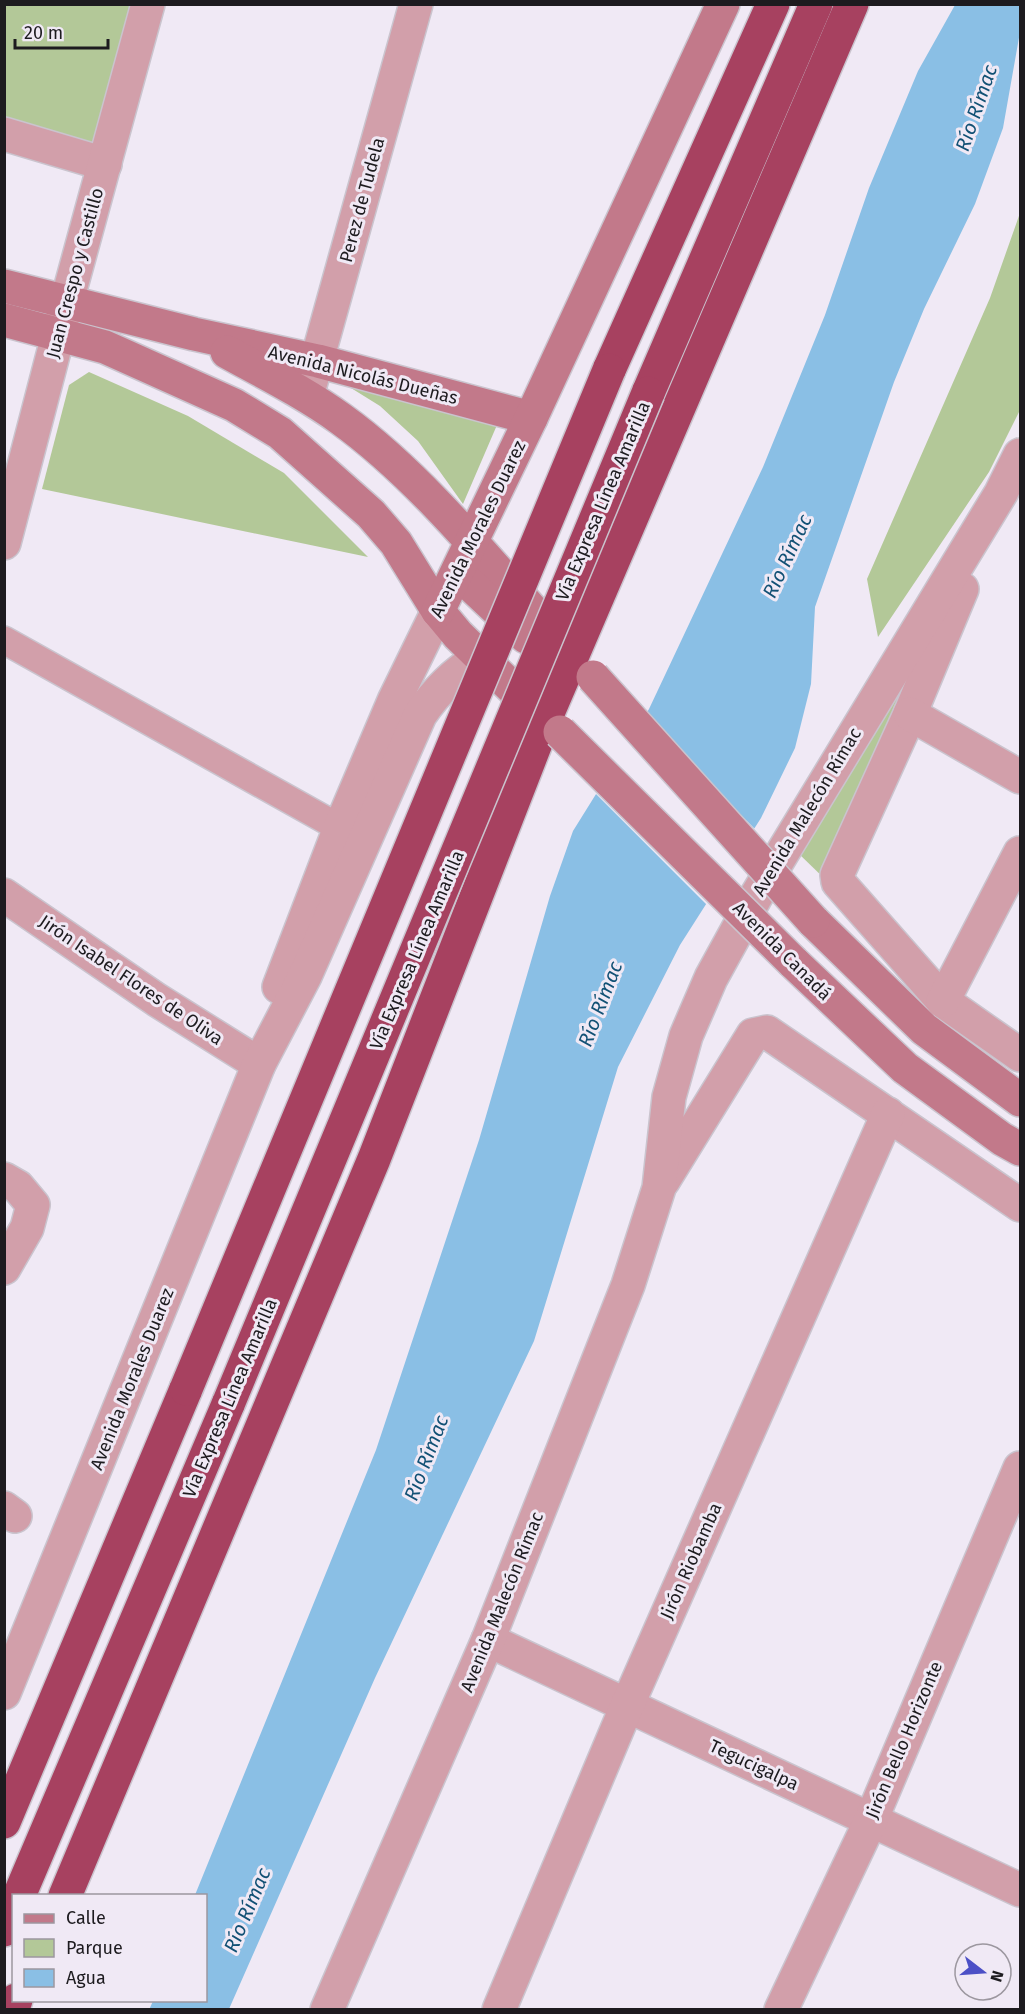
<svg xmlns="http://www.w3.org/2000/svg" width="1025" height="2014" font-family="'Fira Sans',sans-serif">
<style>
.green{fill:#b3c898}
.water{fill:#8abfe5}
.pier{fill:#f0e9f5}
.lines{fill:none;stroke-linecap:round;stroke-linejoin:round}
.pedestrian-casing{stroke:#cac4ce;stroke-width:30}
.minor-casing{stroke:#cac4ce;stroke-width:36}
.tertiary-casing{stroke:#cac4ce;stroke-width:36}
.secondary-casing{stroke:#cac4ce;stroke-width:36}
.motorway-casing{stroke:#cac4ce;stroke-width:36}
.pedestrian{stroke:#d29faa;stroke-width:27}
.minor{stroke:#d29faa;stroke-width:33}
.tertiary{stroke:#d29faa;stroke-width:33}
.secondary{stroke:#c2798a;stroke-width:33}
.motorway{stroke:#a74160;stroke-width:33}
.secondary-bridge-casing{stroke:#cac4ce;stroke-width:36;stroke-linecap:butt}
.motorway-bridge-casing{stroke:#cac4ce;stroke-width:36;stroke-linecap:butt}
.secondary-bridge{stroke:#c2798a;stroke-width:33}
.motorway-bridge{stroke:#a74160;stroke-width:33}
.labels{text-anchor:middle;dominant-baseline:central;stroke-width:6;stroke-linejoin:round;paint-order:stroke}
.street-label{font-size:18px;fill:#1d1b1f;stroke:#f0e9f5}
.water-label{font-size:20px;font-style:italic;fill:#125175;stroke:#f0e9f5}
</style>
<rect width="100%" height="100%" fill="#f0e9f5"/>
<g class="green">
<path d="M4 5H138L98 155 5 127Z"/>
<path d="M1020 213V410L989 472 878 637 867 579 990 298Z"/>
<path d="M314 365 500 418 463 504 418 441 380 406Z"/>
<path d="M89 372 188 416 284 473 368 557 42 489 69 385Z"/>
<path d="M927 645 829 883 797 852Z"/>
</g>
<path class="water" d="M955 5H1020V32L1003 128 975 204 924 309 894 382 815 607 811 684 795 748 761 818 680 945 618 1067 534 1341 375 1678 229 2009 149 2010 153 2001 206 2000V1896L195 1895 376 1450 479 1140 550 896 573 831 649 709 763 467 825 315 869 188 918 71Z"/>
<path class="pier" d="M641 716 757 831 708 906 594 792Z"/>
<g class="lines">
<g class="pedestrian-casing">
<path id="pedestrian" d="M4 640 340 828"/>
</g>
<g class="minor-casing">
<g id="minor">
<path d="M4 134 105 164"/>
<path d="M307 396 416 4"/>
<path d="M4 543 67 301 148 4"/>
<path d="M962 589 910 714 837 875 838 882 943 1001 1020 1055"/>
<path d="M910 714 1020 777"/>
<path d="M4 895 157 1000 259 1064"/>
<path d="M943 1001 1020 853"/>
<path d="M4 1179 18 1187 33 1205 27 1228 4 1268"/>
<path d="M663 1181 753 1035 767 1032 1020 1205"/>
<path d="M4 1508 15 1516"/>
<path d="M488 1640 1020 1890"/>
<path d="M327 2010 488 1640 628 1285 659 1188 669 1097 686 1036 711 978 755 898 1001 493 1020 455"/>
<path d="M499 2010 627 1706 888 1114"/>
<path d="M781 2010 871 1820 1020 1468"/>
</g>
</g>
<g class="tertiary-casing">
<g id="tertiary">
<path d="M279 987 340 828 394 701 438 611"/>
<path d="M4 1693 259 1064 305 976 420 715C437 690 454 674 479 658"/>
</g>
</g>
<g class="secondary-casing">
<g id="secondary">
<path d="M4 286 194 334 318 361 531 418"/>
<path d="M4 320 105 347 234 405 280 433 371 514 396 543 438 611 458 635 541 716"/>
<path d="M227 352C265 373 305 393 341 419 423 478 499 574 566 649"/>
<path d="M458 573 526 637"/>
<path d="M438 611 531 418 723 4"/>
<path d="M813 921 924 1029 1020 1100"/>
<path d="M793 962 905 1068 1002 1139 1020 1149"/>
</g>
</g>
<g class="motorway-casing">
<g id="motorway">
<path d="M609 370 773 4"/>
<path d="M648 393 816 4"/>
<path d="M4 1822 186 1389"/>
<path d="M19 1896 229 1402"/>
<path d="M65 1896 374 1159 545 720 852 4"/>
<path d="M4 1930 14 1909"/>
<path d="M12 2010 16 2000"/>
</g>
</g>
<use href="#pedestrian" class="pedestrian"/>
<use href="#minor" class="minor"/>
<use href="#tertiary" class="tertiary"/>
<use href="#secondary" class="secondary"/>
<use href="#motorway" class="motorway"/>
<g class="secondary-bridge-casing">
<g id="secondary-bridge">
<path d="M593 677 813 921"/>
<path d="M560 732 793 962"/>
</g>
</g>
<g class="motorway-bridge-casing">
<g id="motorway-bridge">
<path d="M186 1389 609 370"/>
<path d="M229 1402 648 393"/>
</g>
</g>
<use href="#secondary-bridge" class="secondary-bridge"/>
<use href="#motorway-bridge" class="motorway-bridge"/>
</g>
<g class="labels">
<g class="street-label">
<text transform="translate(362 200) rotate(-75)">Perez de Tudela</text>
<text transform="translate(75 273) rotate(-75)">Juan Crespo y Castillo</text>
<text transform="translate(363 375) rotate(14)">Avenida Nicolás Dueñas</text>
<text transform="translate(603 501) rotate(-67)">Vía Expresa Línea Amarilla</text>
<text transform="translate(478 529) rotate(-64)">Avenida Morales Duarez</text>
<text transform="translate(807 812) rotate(-59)">Avenida Malecón Rímac</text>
<text transform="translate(417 950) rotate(-67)">Vía Expresa Línea Amarilla</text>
<text transform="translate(782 951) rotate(45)">Avenida Canadá</text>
<text transform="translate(131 980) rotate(34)">Jirón Isabel Flores de Oliva</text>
<text transform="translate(132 1379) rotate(-68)">Avenida Morales Duarez</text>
<text transform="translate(230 1398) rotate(-67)">Vía Expresa Línea Amarilla</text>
<text transform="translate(691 1561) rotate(-66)">Jirón Riobamba</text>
<text transform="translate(502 1602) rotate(-68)">Avenida Malecón Rímac</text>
<text transform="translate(904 1740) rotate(-67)">Jirón Bello Horizonte</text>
<text transform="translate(754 1765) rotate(25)">Tegucigalpa</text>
</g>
<g class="water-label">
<text transform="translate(976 108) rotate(-71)">Río Rímac</text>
<text transform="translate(787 556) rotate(-65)">Río Rímac</text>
<text transform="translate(600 1004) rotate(-69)">Río Rímac</text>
<text transform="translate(426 1458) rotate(-69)">Río Rímac</text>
<text transform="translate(247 1910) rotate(-67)">Río Rímac</text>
</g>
</g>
<rect width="1025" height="2014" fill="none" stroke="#1d1b1f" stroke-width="12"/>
<rect x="12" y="1894" width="195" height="108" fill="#f0e9f5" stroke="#9c979f" stroke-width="1.5"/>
<rect x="24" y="1914" width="30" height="9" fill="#c2798a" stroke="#9c979f" stroke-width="1.5"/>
<text x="66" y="1924" font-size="18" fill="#1d1b1f">Calle</text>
<rect x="24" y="1939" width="30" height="18" fill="#b3c898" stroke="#9c979f" stroke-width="1.5"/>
<text x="66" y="1954" font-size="18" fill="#1d1b1f">Parque</text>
<rect x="24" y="1969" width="30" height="18" fill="#8abfe5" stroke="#9c979f" stroke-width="1.5"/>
<text x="66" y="1984" font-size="18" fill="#1d1b1f">Agua</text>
<g transform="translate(983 1972) rotate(107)"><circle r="28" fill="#f0e9f5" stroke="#9c979f" stroke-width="1.5"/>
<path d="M0-4.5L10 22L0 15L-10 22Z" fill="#4c50c6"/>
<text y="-9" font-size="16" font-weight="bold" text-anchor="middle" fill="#1d1b1f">N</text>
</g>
<path d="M15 39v9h93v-9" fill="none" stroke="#1d1b1f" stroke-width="3"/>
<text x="24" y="39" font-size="18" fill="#1d1b1f" stroke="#f0e9f5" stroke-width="4.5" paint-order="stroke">20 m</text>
</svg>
